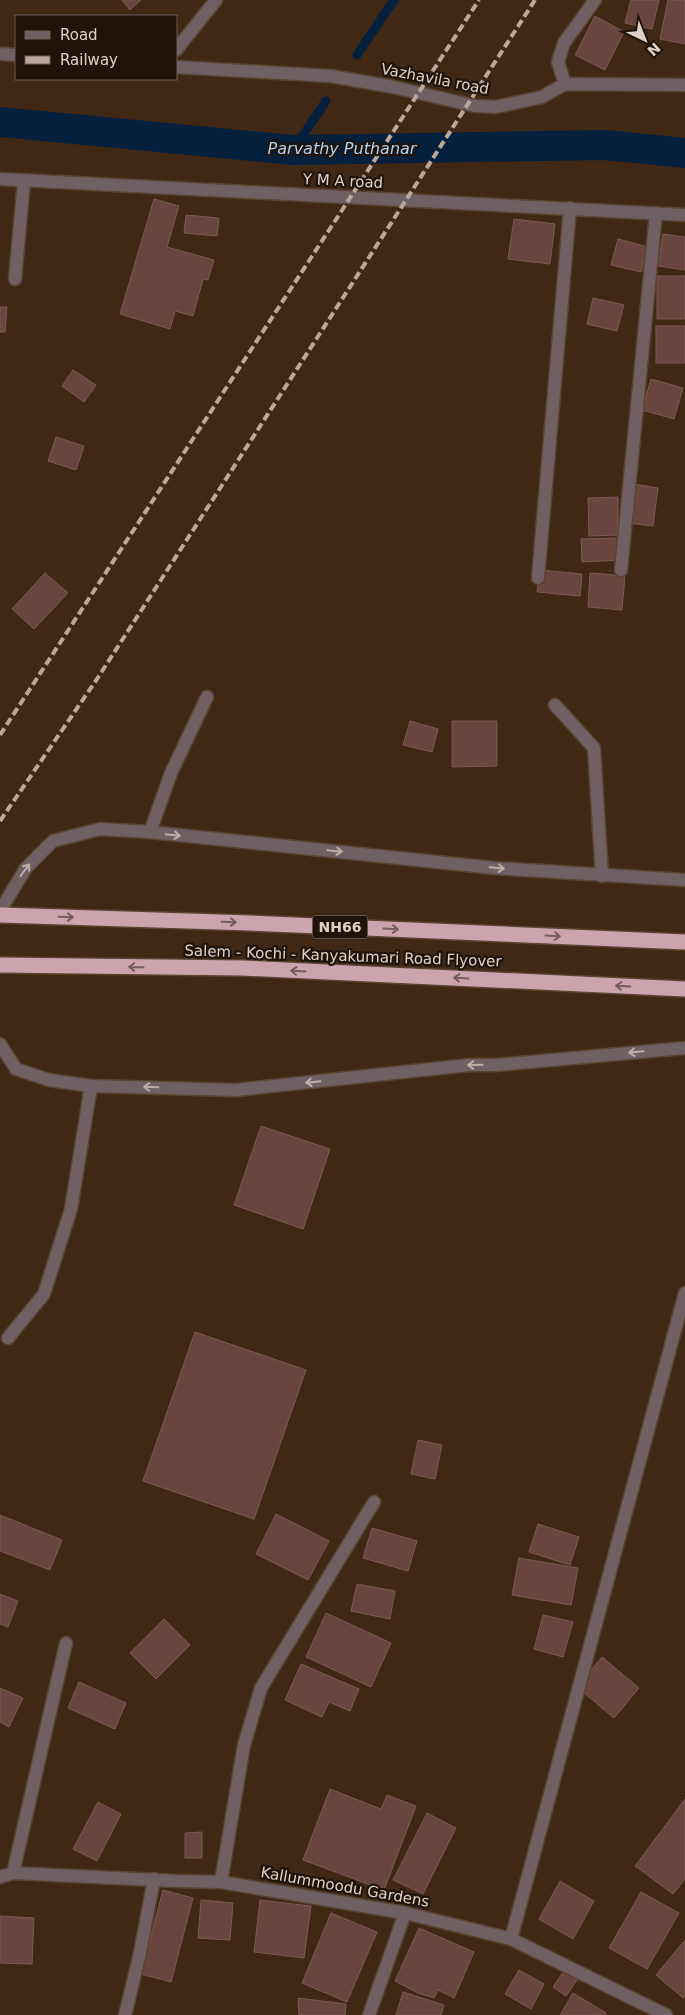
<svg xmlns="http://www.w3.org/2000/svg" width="685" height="2015" font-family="'DejaVu Sans',sans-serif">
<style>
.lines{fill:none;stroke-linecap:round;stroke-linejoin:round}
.stream{stroke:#04203d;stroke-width:9}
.canal{stroke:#04203d;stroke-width:30}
.building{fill:#68463e;stroke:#7d5a52}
.minor-casing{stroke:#5a4331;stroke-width:15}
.highway-casing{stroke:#5a4331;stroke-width:18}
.minor{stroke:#706064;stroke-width:12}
.highway{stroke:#cba4ae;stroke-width:15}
.rail{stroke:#bba89b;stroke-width:4;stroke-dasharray:8 4;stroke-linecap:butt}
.oneway{stroke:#beaea7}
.oneway2{stroke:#755c5d}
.labels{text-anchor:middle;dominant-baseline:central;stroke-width:4.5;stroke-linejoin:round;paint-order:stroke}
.shield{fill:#1f140c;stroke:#a6978d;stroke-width:1}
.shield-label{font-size:14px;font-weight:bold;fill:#e0cfc4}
.street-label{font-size:15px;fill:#e0cfc4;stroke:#1f140c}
.water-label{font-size:16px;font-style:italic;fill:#b2cff0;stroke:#1f140c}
</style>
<rect width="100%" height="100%" fill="#412815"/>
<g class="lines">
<g class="stream">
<path d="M357 55 394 0"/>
<path d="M293 150 326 101"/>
</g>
<path class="canal" d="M0 122 293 150 606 145 685 153"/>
</g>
<g class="building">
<path d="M122 0H141L130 10Z"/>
<path d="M631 0H659L652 29 625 23Z"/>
<path d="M668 0H685V44L660 39Z"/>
<path d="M595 16 624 32 605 70 575 55Z"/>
<path d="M154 199 179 206 167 247 214 260 208 280 203 279 193 316 175 311 170 329 120 314Z"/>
<path d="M186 215 219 218 217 236 184 233Z"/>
<path d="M514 219 555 224 550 264 508 259Z"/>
<path d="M663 234 685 237V270L658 266Z"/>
<path d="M618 239 648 247 641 272 611 265Z"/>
<rect x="657" y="276" width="28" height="43"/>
<path d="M593 298 624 305 617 331 587 324Z"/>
<path d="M0 307H7L5 332H0Z"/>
<rect x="656" y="326" width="29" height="37"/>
<path d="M73 370 96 385 84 402 62 386Z"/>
<path d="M651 379 683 388 674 419 642 410Z"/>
<path d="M56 437 84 446 76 470 48 461Z"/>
<path d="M634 484 658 488 653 526 628 523Z"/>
<path d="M618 497V535L589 536 588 498Z"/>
<path d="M620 538 621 560 582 562 581 539Z"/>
<path d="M540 570 582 574 580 596 537 592Z"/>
<path d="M45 573 68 593 34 629 12 609Z"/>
<path d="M590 573 625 576 622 610 588 607Z"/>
<path d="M410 721 438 729 432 752 403 745Z"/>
<path d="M452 721H497V766L452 767Z"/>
<path d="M261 1126 330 1149 303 1229 234 1205Z"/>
<path d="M195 1332 306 1370 254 1519 143 1481Z"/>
<path d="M418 1440 442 1445 435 1479 411 1474Z"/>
<path d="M276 1514 329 1541 308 1580 256 1554Z"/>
<path d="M0 1515 62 1540 50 1570 0 1551Z"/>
<path d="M538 1524 579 1537 570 1565 529 1552Z"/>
<path d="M372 1528 417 1541 408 1571 363 1558Z"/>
<path d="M519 1558 578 1568 571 1605 512 1595Z"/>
<path d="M357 1584 395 1591 390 1619 351 1611Z"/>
<path d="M0 1594 18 1601 8 1627 0 1624Z"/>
<path d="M326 1613 391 1643 371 1687 306 1657Z"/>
<path d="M543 1615 573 1622 563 1657 534 1649Z"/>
<path d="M164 1619 190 1645 156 1679 130 1653Z"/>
<path d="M602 1657 639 1688 614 1718 577 1687Z"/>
<path d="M301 1664 359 1689 350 1711 329 1702 322 1717 285 1700Z"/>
<path d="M79 1682 126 1703 115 1729 68 1708Z"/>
<path d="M0 1688 23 1698 9 1727 0 1722Z"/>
<path d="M330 1789 381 1809 387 1795 416 1806 384 1890 303 1860Z"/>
<path d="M685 1799V1879L673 1894 635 1866Z"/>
<path d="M98 1802 121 1814 97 1861 73 1849Z"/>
<path d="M427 1813 456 1828 423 1894 393 1880Z"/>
<path d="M202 1832V1858H185V1833Z"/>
<path d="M560 1881 594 1901 573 1939 539 1919Z"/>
<path d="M163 1890 193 1898 171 1982 141 1974Z"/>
<path d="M641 1892 679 1913 647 1969 609 1948Z"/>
<path d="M201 1900 233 1903 230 1940 198 1938Z"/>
<path d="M260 1900 311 1906 304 1958 254 1952Z"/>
<path d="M331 1913 377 1932 347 2002 302 1983Z"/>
<path d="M0 1916 34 1918 32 1964 0 1963Z"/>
<path d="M419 1928 474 1952 454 1998 438 1990 434 1998 418 1993 395 1981Z"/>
<path d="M685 1940V1995L683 1998 656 1975Z"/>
<path d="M519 1970 544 1984 531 2009 505 1994Z"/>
<path d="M564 1971 577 1980 566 1996 553 1987Z"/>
<path d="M403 1992 444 2005 441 2015H396Z"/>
<path d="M573 1993 606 2013 605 2015H560Z"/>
<path d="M298 1998 346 2004 345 2015H299Z"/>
</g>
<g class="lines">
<g class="minor-casing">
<g id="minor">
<path d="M176 50 216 0"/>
<path d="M0 54 16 55"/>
<path d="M176 67 331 76 393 87 475 106 496 107 542 97 565 84 685 85"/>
<path d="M565 84 558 62 564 43 595 0"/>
<path d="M0 179 685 215"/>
<path d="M15 279 24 181"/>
<path d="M621 570 656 213"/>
<path d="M538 578 570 208"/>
<path d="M555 705 594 748 602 876"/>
<path d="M150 832 171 773 207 697"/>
<path d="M0 911 26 868 53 841 100 829 150 832 494 868 685 880"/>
<path d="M0 1044 16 1069 49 1080 91 1086 236 1090 469 1065H496L685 1048"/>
<path d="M8 1338 44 1294 71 1209 91 1086"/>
<path d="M13 1873 66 1643"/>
<path d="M0 1877 13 1873 176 1881 221 1882 405 1913 511 1939 666 2015"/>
<path d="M221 1882 244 1745 261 1688 374 1502"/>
<path d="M511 1939 685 1293"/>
<path d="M125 2015 140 1953 154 1879"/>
<path d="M369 2015 405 1913"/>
</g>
</g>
<g class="highway-casing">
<g id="highway">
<path d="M0 915 250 923 685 942"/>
<path d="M0 965 243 968 685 989"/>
</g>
</g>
<use href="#minor" class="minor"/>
<use href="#highway" class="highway"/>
<g class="rail">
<path d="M0 735 479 0"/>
<path d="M0 821 97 679 535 0"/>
</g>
</g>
<defs><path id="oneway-shaft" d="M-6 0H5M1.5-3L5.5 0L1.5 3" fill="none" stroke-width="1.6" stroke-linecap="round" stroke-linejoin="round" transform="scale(1.25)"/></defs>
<g class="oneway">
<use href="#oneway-shaft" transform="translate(173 835) rotate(6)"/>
<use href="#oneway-shaft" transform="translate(335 851) rotate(6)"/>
<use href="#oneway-shaft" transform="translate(497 868) rotate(5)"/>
<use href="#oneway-shaft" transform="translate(25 870) rotate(-53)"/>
<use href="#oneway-shaft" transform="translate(636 1052) rotate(175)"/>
<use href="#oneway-shaft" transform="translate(475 1065) rotate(179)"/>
<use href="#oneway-shaft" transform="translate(313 1082) rotate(174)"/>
<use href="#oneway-shaft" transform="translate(151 1087) rotate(-178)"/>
</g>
<g class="oneway2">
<use href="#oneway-shaft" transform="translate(66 917) rotate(2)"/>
<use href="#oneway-shaft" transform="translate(229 922) rotate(2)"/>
<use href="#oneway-shaft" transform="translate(391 929) rotate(3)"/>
<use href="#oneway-shaft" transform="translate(553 936) rotate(3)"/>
<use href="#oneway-shaft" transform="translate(136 967) rotate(-179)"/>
<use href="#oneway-shaft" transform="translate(298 971) rotate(-177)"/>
<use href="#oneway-shaft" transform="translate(461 978) rotate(-177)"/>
<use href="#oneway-shaft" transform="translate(623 986) rotate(-177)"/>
</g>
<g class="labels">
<rect class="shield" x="312.5" y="915.5" width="55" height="23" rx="4"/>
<g class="shield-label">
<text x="340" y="927">NH66</text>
</g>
<g class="street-label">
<text transform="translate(435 79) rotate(11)">Vazhavila road</text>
<text transform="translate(343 181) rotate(3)">Y M A road</text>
<text transform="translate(343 956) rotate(2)">Salem - Kochi - Kanyakumari Road Flyover</text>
<text transform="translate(345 1887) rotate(10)">Kallummoodu Gardens</text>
</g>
<g class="water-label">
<text x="342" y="148">Parvathy Puthanar</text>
</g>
</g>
<rect x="15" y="15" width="162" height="65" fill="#1f140c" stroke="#6c5f56"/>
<rect x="25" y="31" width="25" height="8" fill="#706064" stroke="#6c5f56"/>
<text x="60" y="40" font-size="15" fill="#e0cfc4">Road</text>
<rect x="25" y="56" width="25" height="8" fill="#bba89b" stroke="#6c5f56"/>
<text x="60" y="65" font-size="15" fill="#e0cfc4">Railway</text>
<g transform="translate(645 40) rotate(137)" stroke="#1f140c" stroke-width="4" paint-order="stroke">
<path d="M0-4L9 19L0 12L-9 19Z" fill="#e0cfc4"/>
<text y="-8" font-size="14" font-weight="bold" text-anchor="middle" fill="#e0cfc4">N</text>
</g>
</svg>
